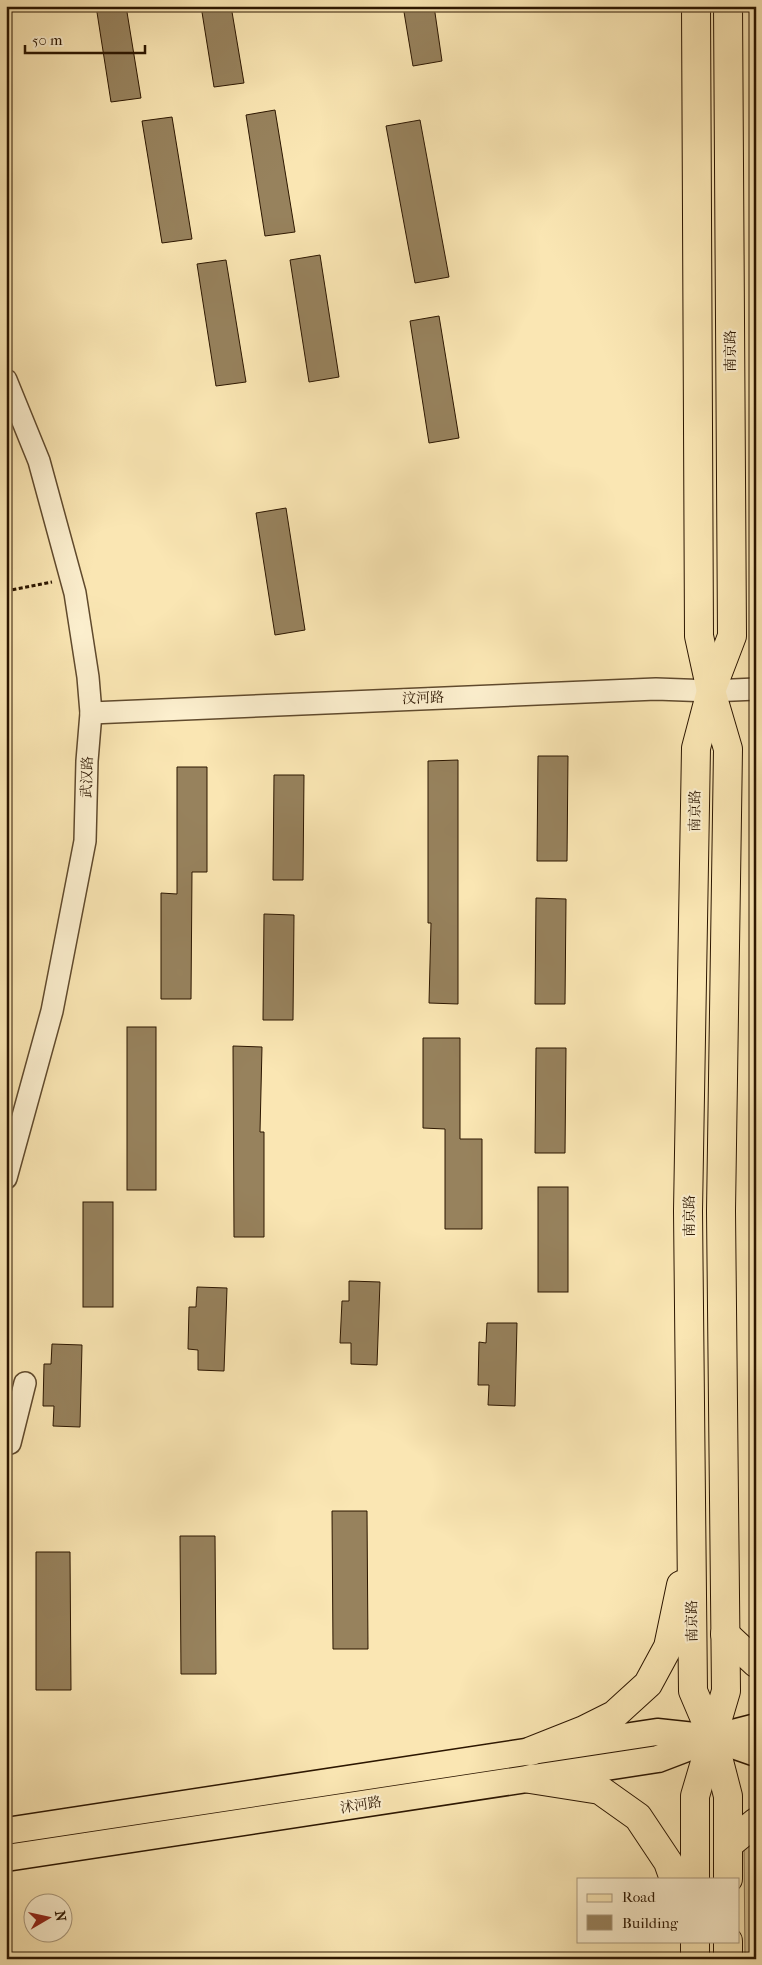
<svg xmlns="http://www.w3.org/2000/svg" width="762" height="1965" font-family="'IM FELL French Canon','Noto Serif SC',serif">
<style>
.green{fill:#d7c395;stroke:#826c4a}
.building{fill:#97825d;stroke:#2c1600}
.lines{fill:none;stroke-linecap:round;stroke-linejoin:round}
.minor-casing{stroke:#604a2d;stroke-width:24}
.major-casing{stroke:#2c1600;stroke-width:29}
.highway-casing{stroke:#2c1600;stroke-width:30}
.path{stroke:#2c1600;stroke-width:3;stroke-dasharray:4 2.5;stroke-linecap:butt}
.minor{stroke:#fcefce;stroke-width:21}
.major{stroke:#fae6b3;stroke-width:26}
.highway{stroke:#fae6b3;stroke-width:28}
.labels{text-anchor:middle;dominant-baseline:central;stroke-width:4.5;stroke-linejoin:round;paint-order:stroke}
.street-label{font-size:14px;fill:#2c1600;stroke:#fcefce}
</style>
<rect width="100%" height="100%" fill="#fae6b3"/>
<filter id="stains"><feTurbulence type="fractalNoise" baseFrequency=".004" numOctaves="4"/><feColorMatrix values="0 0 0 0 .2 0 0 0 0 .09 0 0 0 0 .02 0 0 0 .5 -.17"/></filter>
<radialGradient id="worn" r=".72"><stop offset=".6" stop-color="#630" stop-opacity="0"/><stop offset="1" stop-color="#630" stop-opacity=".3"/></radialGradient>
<path class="green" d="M756 1836V1959H745L744 1846Z"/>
<g class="building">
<path d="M96 6H126L141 98 111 102Z"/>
<path d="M201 6H231L244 83 214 87Z"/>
<path d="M403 6H434L442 61 413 66Z"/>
<path d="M275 110 295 232 265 236 246 115Z"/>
<path d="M172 117 192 239 162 243 142 121Z"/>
<path d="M420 120 449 277 415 283 386 126Z"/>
<path d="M320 255 339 377 309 382 290 260Z"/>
<path d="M226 260 246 382 216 386 197 264Z"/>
<path d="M439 316 459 438 429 443 410 321Z"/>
<path d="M286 508 305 630 275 635 256 513Z"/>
<path d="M538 756H568L567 861H537Z"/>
<path d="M458 760V1004L429 1003 431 923H428V761Z"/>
<path d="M177 767H207V872H192L191 999H161V893L177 894Z"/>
<path d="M274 775H304L303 880H273Z"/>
<path d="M536 898 566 899 565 1004H535Z"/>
<path d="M264 914 294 915 293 1020H263Z"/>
<rect x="127" y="1027" width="29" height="163"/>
<path d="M423 1038H460V1139H482V1229H445V1129L423 1128Z"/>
<path d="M233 1046 262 1047 260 1132H264V1237H234Z"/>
<path d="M536 1048H566L565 1153H535Z"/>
<rect x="538" y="1187" width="30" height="105"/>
<rect x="83" y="1202" width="30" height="105"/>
<path d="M349 1281 380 1282 377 1365 351 1364V1343H340L342 1301H349Z"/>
<path d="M197 1287 227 1288 224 1371 198 1370V1350L188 1349 189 1307H196Z"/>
<path d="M487 1323H517L515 1406 488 1405 489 1385H478L479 1342 486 1343Z"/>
<path d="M52 1344 82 1345 80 1427 53 1426 54 1406H43L44 1364H51Z"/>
<path d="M332 1511H367L368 1649H333Z"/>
<path d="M180 1536H215L216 1674H181Z"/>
<path d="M36 1552H70L71 1690H36Z"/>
</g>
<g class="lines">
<g class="minor-casing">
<g id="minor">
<path d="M6 380 39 461 75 593 88 677 91 713 87 761 85 841 52 1011 6 1178"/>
<path d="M91 713 656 689 711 691 756 689"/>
<path d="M6 1444 10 1443 25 1383"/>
</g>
</g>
<g class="major-casing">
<g id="major">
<path d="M6 1831 657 1732 713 1738 756 1753"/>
<path d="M6 1858 658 1759 713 1738 756 1727"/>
</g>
</g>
<g class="highway-casing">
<g id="highway">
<path d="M725 1634 756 1663"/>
<path d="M531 1751 584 1730 614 1715 648 1684 668 1647 681 1585"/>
<path d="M530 1779 600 1790 638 1817 668 1862 674 1879"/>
<path d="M728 1845 756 1822"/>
<path d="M695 1879V1796L726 1691 721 1211 728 749 711 691 699 636 696 6"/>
<path d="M728 1879V1796L713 1738 693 1691 688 1211 696 748 711 691 732 636 728 6"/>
<path d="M695 1959V1941"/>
<path d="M728 1959V1941"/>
</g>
</g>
<path class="path" d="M6 591 52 582"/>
<use href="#minor" class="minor"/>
<use href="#major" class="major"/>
<use href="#highway" class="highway"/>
</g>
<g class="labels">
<g class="street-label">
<text transform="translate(730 351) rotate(-90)">南京路</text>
<text transform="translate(423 698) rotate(-2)">汶河路</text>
<text transform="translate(87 777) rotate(-88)">武汉路</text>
<text transform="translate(695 811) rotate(-89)">南京路</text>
<text transform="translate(689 1216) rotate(-90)">南京路</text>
<text transform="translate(692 1621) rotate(-91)">南京路</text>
<text transform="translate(361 1805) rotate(-9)">沭河路</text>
</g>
</g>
<rect width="762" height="1965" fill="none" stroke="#fae6b3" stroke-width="25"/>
<rect x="8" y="8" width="747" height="1950" fill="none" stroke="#2c1600" stroke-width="2.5"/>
<rect x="12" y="12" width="737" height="1940" fill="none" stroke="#2c1600"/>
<rect x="577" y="1878" width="162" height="65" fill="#fcefce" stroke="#a9987c"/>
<rect x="587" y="1894" width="25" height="8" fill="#fae6b3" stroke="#a9987c"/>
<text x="622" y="1902" font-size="15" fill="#2c1600">Road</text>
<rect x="587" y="1915" width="25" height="15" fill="#97825d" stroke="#a9987c"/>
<text x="622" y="1928" font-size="15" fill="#2c1600">Building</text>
<g transform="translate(48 1918) rotate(81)"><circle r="24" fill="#fcefce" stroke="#a9987c"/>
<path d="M0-4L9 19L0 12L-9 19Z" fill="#8f2418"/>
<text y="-8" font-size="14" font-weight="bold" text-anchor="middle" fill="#2c1600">N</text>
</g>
<path d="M25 45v8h120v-8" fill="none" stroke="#2c1600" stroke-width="2.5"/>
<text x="32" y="45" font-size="15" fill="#2c1600" stroke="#fcefce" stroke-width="4" paint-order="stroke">50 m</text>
<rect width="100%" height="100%" filter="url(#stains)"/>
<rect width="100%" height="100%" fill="url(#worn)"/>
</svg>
